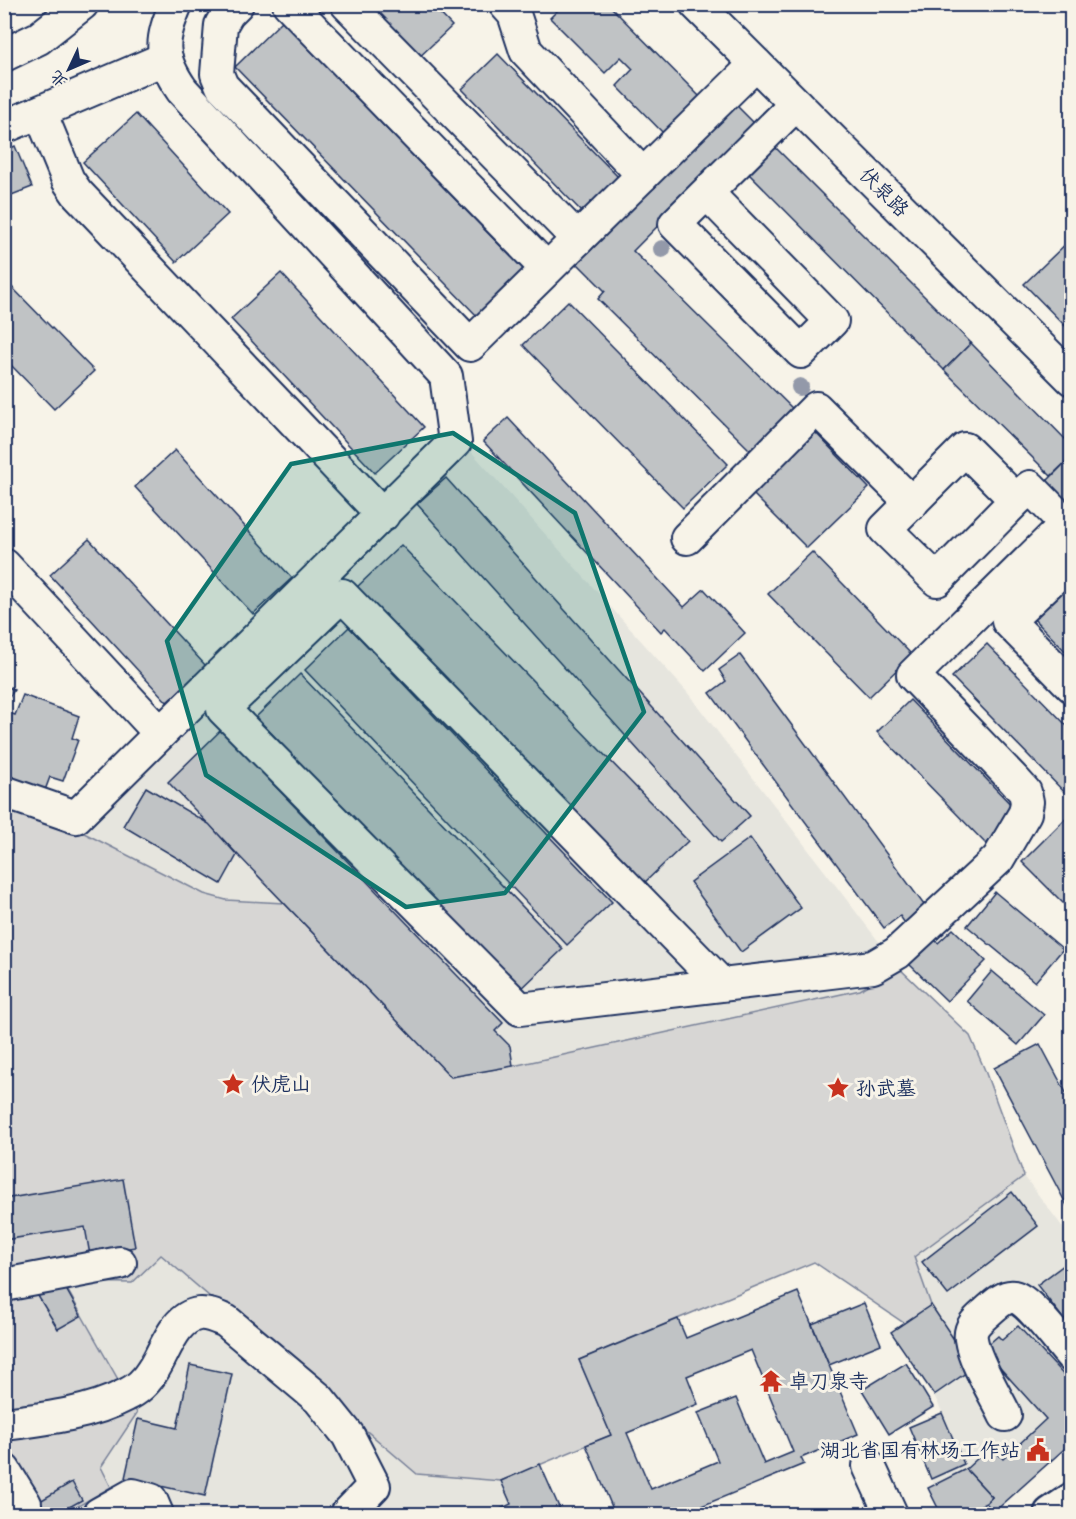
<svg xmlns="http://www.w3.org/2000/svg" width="1076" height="1519" font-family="'Comic Neue','LXGW WenKai TC',sans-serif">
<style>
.built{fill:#e6e5de}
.green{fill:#d7d6d4;stroke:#798299;stroke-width:1.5}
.building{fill:#c0c3c5;stroke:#1b2f5e;stroke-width:1.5;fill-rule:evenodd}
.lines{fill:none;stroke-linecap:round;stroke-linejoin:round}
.minor-casing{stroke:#1b2f5e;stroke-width:36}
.major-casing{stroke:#1b2f5e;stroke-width:38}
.minor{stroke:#f7f3e8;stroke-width:32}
.major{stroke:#f7f3e8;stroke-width:33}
.tree{fill:#9399a9}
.marked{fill:#0f766e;fill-opacity:0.2;stroke:#0f766e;stroke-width:4.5;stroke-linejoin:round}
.labels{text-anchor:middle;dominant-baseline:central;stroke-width:6;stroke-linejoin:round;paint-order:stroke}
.street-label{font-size:20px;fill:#1b2f5e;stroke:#f7f3e8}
.poi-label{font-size:20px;fill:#1b2f5e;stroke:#f7f3e8;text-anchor:start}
</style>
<rect width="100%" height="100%" fill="#f7f3e8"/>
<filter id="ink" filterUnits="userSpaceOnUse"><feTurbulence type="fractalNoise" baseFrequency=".0167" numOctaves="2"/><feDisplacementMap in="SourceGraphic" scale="12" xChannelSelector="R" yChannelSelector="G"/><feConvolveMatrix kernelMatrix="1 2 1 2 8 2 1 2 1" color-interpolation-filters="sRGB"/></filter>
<g filter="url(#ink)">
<g class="built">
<path d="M467 447 687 692 899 968 860 990 513 1066 451 1077 284 903 226 900 204 894 80 831Z"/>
<path d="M1024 1176 1071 1238V1442L994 1512 986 1503 962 1514H941L928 1488 934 1484 909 1427 942 1412 934 1395 931 1305 914 1257Z"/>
<path d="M161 1255 417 1474 501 1481 540 1464 562 1514H72L78 1506 110 1487 101 1468 137 1413 62 1282Z"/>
</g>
<path class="green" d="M4 808 80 831 204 894 226 900 284 903 451 1077 513 1066 860 990 899 968 970 1036 984 1068 1024 1176 914 1257 931 1305 904 1323 814 1262 579 1360 611 1435 501 1481 417 1474 161 1255 132 1283 63 1282 137 1413 101 1467 111 1487 78 1506 72 1514H5Z"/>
<g class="building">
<path d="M358 4H431L452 26 414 62Z"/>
<path d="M564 4H608L705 102 668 138 617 86 633 69 621 57 605 73 550 18Z"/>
<path d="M282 21 527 273 479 318 235 67Z"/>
<path d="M498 54 621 180 585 215 462 89Z"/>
<path d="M733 102 757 126 633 251 796 412 755 455 598 299 605 291 576 262Z"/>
<path d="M136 114 228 214 176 262 83 162Z"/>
<path d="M771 143 971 343 944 370 744 169Z"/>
<path d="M15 146 32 187 4 198V151Z"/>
<path d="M1072 238V333L1024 284Z"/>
<path d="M281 273 424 427 375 473 231 319Z"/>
<path d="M4 279 94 371 54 409 4 358Z"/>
<path d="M568 301 728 464 683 508 523 345Z"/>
<path d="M971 343 1072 446V456L1051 476 944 370Z"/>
<path d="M508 418 684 607 704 589 745 633 705 671 665 628 661 632 483 441Z"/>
<path d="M812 429 869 488 807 548 749 490Z"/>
<path d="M175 450 292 578 253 614 135 487Z"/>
<path d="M1072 456V501L1064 509 1042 486Z"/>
<path d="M446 478 750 816 721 842 417 504Z"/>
<path d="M89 539 206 666 167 702 50 575Z"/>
<path d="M401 545 688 841 643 884 356 588Z"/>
<path d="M812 552 912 655 869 697 768 594Z"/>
<path d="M1061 581 1072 592V658L1028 613Z"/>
<path d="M349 627 612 902 567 945 305 670Z"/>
<path d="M987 644 1072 731V800L952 677Z"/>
<path d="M740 655 930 913 909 929 900 916 884 928 710 693 726 681 719 670Z"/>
<path d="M300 674 563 949 518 992 256 717Z"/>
<path d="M4 684 14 690 4 705Z"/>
<path d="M23 695 79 716 72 738 78 740 63 781 50 777 44 793 4 778V711L15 715Z"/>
<path d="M910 700 1019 813 986 844 877 732Z"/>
<path d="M221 730 503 1023 495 1031 510 1046 513 1066 451 1077 168 782Z"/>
<path d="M146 787 209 824 237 855 221 884 123 826Z"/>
<path d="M1066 818 1072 823V899L1065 905 1022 862Z"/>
<path d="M750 838 801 908 741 952 690 882Z"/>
<path d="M995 892 1063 949 1035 982 967 926Z"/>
<path d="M953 929 986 961 947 1001 907 962 932 937 938 943Z"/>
<path d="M992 971 1044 1015 1018 1045 967 1001Z"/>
<path d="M1072 973V991L1064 977Z"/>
<path d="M1040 1044 1072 1104V1215L994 1068Z"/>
<path d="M123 1179 135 1247 90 1255 85 1227 4 1240V1199Z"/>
<path d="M1012 1192 1038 1226 948 1295 922 1262Z"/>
<path d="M1072 1259V1330L1037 1285Z"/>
<path d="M62 1282 81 1316 58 1329 38 1296Z"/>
<path d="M798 1292 858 1434 801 1458 804 1464 682 1514H615L586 1445 611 1435 579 1360 678 1319 686 1338ZM751 1350 793 1452 764 1464 736 1398 698 1413 718 1461 651 1489 627 1433 698 1404 687 1376Z"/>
<path d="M864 1303 881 1344 829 1365 812 1324Z"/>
<path d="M931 1305 973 1368 934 1395 891 1332Z"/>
<path d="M1018 1326 1072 1384V1442L994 1512 986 1503 992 1497 966 1469 991 1446 1003 1459 1046 1419 983 1349 998 1336 1002 1340Z"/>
<path d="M906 1363 933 1407 889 1434 862 1390Z"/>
<path d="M190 1365 232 1374 205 1496 125 1478 138 1419 177 1428Z"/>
<path d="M942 1413 964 1464 931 1479 909 1427Z"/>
<path d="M540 1464 562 1514H500L498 1510 511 1504 501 1481Z"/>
<path d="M966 1469 992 1497 986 1503 962 1514H941L928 1488Z"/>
<path d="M72 1482 82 1500 57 1514H42L35 1504Z"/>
</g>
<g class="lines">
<g class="minor-casing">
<g id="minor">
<path d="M237 4 228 13 221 25 217 74 222 86 470 345 756 64"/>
<path d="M289 4 547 269"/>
<path d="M347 4 578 239"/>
<path d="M505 4 514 14 526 51 643 175"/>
<path d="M696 4 1072 379"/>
<path d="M4 55 39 38 82 4"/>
<path d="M40 112 68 180 77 193 383 515"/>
<path d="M4 127 166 58"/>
<path d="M707 193 832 321 801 352 675 224 796 104"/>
<path d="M1016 500 965 449 885 529 937 580 1016 500 1030 487 1072 530"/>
<path d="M687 538 816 408 912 503"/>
<path d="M1072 560 1008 621 1072 686"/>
<path d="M4 565 160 733"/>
<path d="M4 792 76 817 455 442 446 376 182 90C159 57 160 41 176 4"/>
<path d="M722 985 342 595 223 709 520 1009 856 969 873 967 897 953 998 859 1025 813 1027 802 1025 792 1015 781 913 675 1072 518"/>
<path d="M4 1285 120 1263"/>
<path d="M1005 1415C995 1394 974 1361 971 1339 969 1327 978 1320 986 1313 993 1307 1004 1295 1014 1297 1028 1299 1061 1344 1072 1356"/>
<path d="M4 1424C44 1419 90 1414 126 1395 137 1390 147 1380 153 1370 165 1352 174 1317 199 1314 208 1313 218 1318 226 1321L319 1399 348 1435 374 1486 347 1514"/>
<path d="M869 1466 891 1514"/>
<path d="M4 1470 25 1504"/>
<path d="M99 1514 133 1495 151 1500 157 1514"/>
</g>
</g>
<g class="major-casing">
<path id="major" d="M1051 1514 1072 1500"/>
</g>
<use href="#minor" class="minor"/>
<use href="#major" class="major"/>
</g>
<g class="tree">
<circle cx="662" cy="249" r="9"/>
<circle cx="800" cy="387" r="9"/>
</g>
</g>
<path class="marked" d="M453 433 575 513 644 712 505 893 406 907 206 775 167 641 291 464Z"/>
<defs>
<g id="sight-bare" transform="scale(1.8)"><path d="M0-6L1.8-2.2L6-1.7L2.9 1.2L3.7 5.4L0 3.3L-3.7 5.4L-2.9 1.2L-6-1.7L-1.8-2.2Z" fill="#c8321e" stroke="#f7f3e8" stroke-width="2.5" paint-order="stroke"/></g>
<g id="temple-bare" transform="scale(1.8)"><path d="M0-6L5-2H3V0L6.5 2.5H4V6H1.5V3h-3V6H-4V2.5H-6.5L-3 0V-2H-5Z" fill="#c8321e" stroke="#f7f3e8" stroke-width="2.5" paint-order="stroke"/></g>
<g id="civic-bare" transform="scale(1.8)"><path d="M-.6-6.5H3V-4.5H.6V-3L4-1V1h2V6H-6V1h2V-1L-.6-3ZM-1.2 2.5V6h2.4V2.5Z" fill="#c8321e" stroke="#f7f3e8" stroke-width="2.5" paint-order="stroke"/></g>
</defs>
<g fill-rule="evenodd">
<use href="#sight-bare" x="233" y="1084"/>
<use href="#sight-bare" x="838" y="1088"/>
<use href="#temple-bare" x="771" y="1381"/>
<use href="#civic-bare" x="1038" y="1450"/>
</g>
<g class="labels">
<g class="street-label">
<text transform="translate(884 192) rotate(45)">伏泉路</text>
</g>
<g class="poi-label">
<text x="251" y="1084">伏虎山</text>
<text x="856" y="1088">孙武墓</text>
<text x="789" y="1381">卓刀泉寺</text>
<text x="1020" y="1450" text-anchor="end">湖北省国有林场工作站</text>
</g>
</g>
<rect width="1076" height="1519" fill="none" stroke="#f7f3e8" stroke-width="24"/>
<rect x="12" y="12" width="1052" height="1495" fill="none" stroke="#1b2f5e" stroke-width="2" filter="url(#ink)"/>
<g transform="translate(69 69) rotate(226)" stroke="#f7f3e8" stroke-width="4.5" paint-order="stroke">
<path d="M0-4.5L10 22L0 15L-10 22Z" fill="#1b2f5e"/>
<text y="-9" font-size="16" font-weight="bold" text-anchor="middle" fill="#1b2f5e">北</text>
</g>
</svg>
